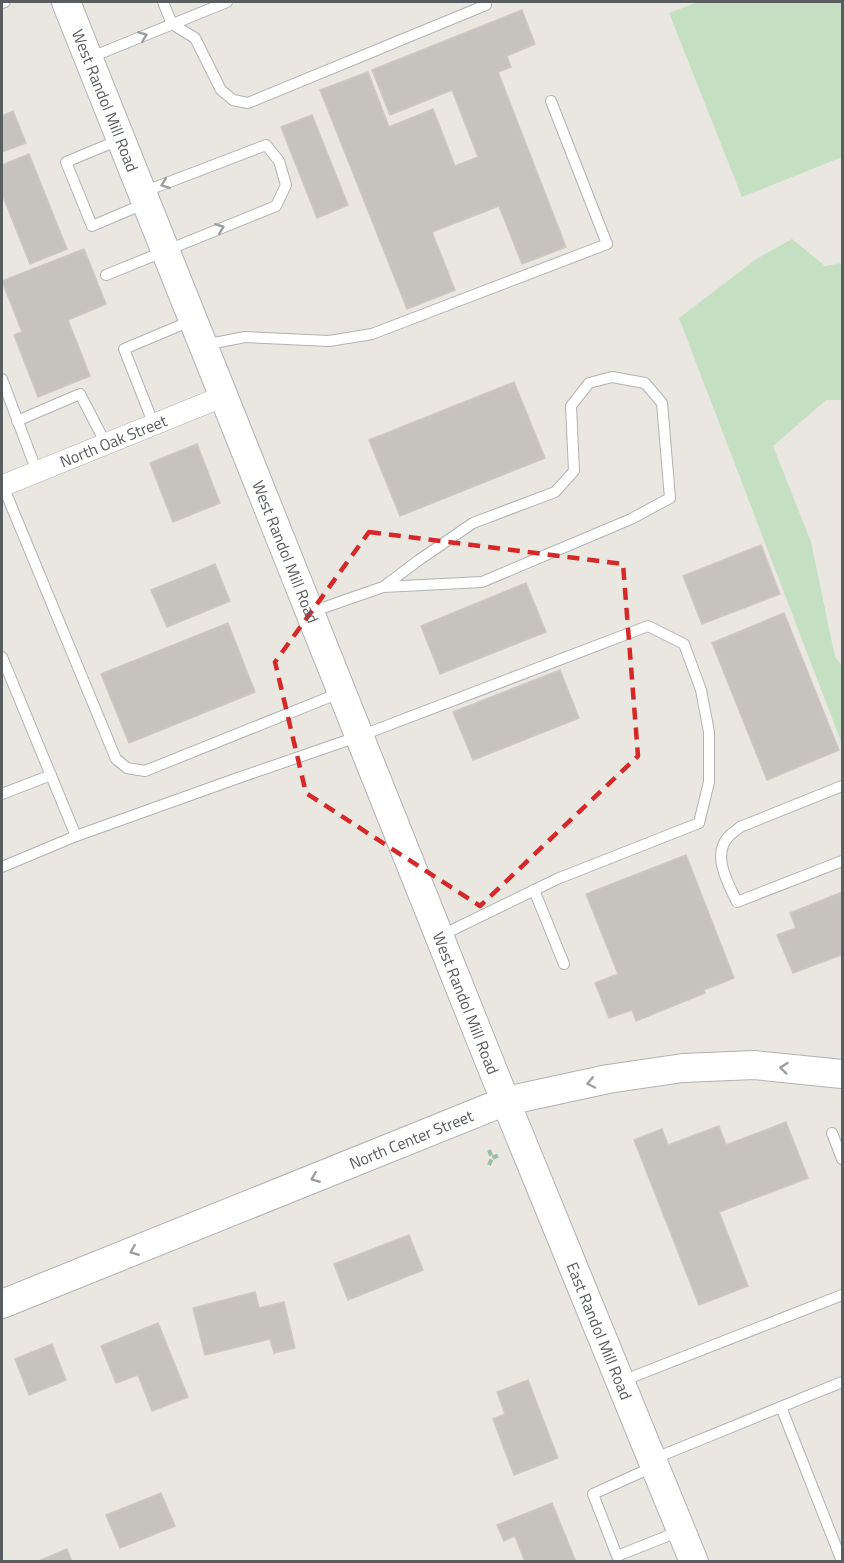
<svg xmlns="http://www.w3.org/2000/svg" width="844" height="1563" font-family="'Titillium Web',sans-serif">
<style>
.green{fill:#c4dfc1}
.building{fill:#c6c2be;stroke:#cec8c1;stroke-width:1.5}
.lines{fill:none;stroke-linecap:round;stroke-linejoin:round}
.service-casing{stroke:#afb2b5;stroke-width:12}
.minor-casing{stroke:#afb2b5;stroke-width:22}
.secondary-casing{stroke:#aeb1b5;stroke-width:30}
.path{stroke:#9bbfa1;stroke-width:4;stroke-dasharray:6 3;stroke-linecap:butt}
.service{stroke:#fff;stroke-width:10}
.minor{stroke:#fff;stroke-width:21}
.secondary{stroke:#fff;stroke-width:28}
.oneway{stroke:#9c9ea0}
.marked{fill:none;stroke:#d62828;stroke-width:4.5;stroke-dasharray:12 8;stroke-linejoin:round}
.labels{text-anchor:middle;dominant-baseline:central;stroke-width:5;stroke-linejoin:round;paint-order:stroke}
.street-label{font-size:16px;fill:#5a5d60;stroke:#fff}
</style>
<rect width="100%" height="100%" fill="#eae7e1"/>
<g class="green">
<path d="M698 2H842V157L742 197 669 13Z"/>
<path d="M792 239 825 266 842 263V400H826L773 446 811 542 835 657 842 666V744L679 318 758 258Z"/>
</g>
<g class="building">
<path d="M522 10 535 44 507 56 511 67 498 72 566 247 522 264 499 206 432 232 455 290 407 309 320 90 368 72 389 127 433 109 455 166 478 157 452 90 390 115 372 70Z"/>
<path d="M13 111 26 143 2 152V116Z"/>
<path d="M312 115 348 205 317 218 281 127Z"/>
<path d="M29 154 67 249 30 264 2 194V165Z"/>
<path d="M84 249 106 304 68 320 90 376 38 397 14 335 22 332 2 281Z"/>
<path d="M514 382 545 458 400 516 369 440Z"/>
<path d="M197 444 220 503 173 522 150 463Z"/>
<path d="M761 545 780 594 702 624 683 576Z"/>
<path d="M215 564 230 601 167 627 151 590Z"/>
<path d="M526 583 546 632 440 674 421 626Z"/>
<path d="M784 613 839 750 767 780 712 643Z"/>
<path d="M228 623 255 692 129 743 101 674Z"/>
<path d="M560 670 579 718 473 760 453 712Z"/>
<path d="M686 855 734 978 704 990 705 993 636 1021 632 1010 609 1018 595 983 618 974 586 894Z"/>
<path d="M842 892V958L841 955 793 973 777 935 796 928 790 913Z"/>
<path d="M786 1122 808 1178 719 1212 748 1286 699 1305 634 1140 662 1129 668 1145 719 1126 726 1145Z"/>
<path d="M409 1235 423 1270 348 1300 334 1264Z"/>
<path d="M255 1292 259 1308 284 1302 295 1348 274 1353 270 1339 205 1355 193 1308Z"/>
<path d="M158 1323 188 1397 152 1411 138 1375 116 1383 101 1346Z"/>
<path d="M52 1344 66 1380 29 1395 15 1359Z"/>
<path d="M528 1380 558 1458 514 1475 493 1419 505 1414 497 1392Z"/>
<path d="M161 1493 175 1526 120 1548 106 1515Z"/>
<path d="M552 1503 576 1562H525L515 1536 504 1541 497 1525Z"/>
<path d="M67 1549 72 1562H36Z"/>
</g>
<g class="lines">
<g class="service-casing">
<g id="service">
<path d="M163 2 172 24 195 38 221 90 233 100 248 103 486 5"/>
<path d="M2 3 5 2"/>
<path d="M89 58 227 2"/>
<path d="M119 140 66 162 92 226 146 203"/>
<path d="M106 275 276 206 286 185 279 161 266 145 143 192"/>
<path d="M204 345 245 337 329 341 372 334 607 244 551 101"/>
<path d="M2 379 37 472"/>
<path d="M17 421 80 394 106 444"/>
<path d="M154 425 124 349 193 320"/>
<path d="M3 486 116 759 127 768 145 771 342 692"/>
<path d="M311 612 383 587 482 582 631 519 670 498 662 403 645 383 612 377 589 383 571 406 574 471 555 492 473 523 419 560 383 587"/>
<path d="M2 657 76 836 238 778 360 736 648 626 684 644 701 690 709 732V782L699 823 557 879 440 936"/>
<path d="M842 786 740 827C737 830 732 833 729 836 711 855 728 883 737 902L842 861"/>
<path d="M2 794 51 775"/>
<path d="M2 867 76 836"/>
<path d="M534 890 564 964"/>
<path d="M832 1133 842 1159"/>
<path d="M622 1381 842 1295"/>
<path d="M781 1407 841 1559 842 1558"/>
<path d="M653 1459 842 1382"/>
<path d="M655 1466 593 1494 617 1556 680 1531"/>
</g>
</g>
<g class="minor-casing">
<g id="minor">
<path id="s1" d="M2 486 224 396"/>
</g>
</g>
<g class="secondary-casing">
<g id="secondary">
<path id="s2" d="M66 2 496 1078 694 1562"/>
<path id="s3" d="M2 1304 506 1101 608 1079 683 1068 754 1065 842 1074"/>
</g>
</g>
<g class="path">
<path d="M489 1150 492 1158 499 1155"/>
<path d="M489 1165 492 1158"/>
</g>
<use href="#service" class="service"/>
<use href="#minor" class="minor"/>
<use href="#secondary" class="secondary"/>
</g>
<defs><path id="oneway-chevron" d="M-2-3.5L2.5 0L-2 3.5" fill="none" stroke-width="1.6" stroke-linecap="round" stroke-linejoin="round" transform="scale(1.5)"/></defs>
<g class="oneway">
<use href="#oneway-chevron" transform="translate(143 36) rotate(-22)"/>
<use href="#oneway-chevron" transform="translate(165 184) rotate(159)"/>
<use href="#oneway-chevron" transform="translate(220 228) rotate(-22)"/>
<use href="#oneway-chevron" transform="translate(784 1068) rotate(-174)"/>
<use href="#oneway-chevron" transform="translate(591 1083) rotate(168)"/>
<use href="#oneway-chevron" transform="translate(315 1178) rotate(158)"/>
<use href="#oneway-chevron" transform="translate(134 1251) rotate(158)"/>
</g>
<path class="marked" d="M369 532 623 564 638 756 480 906 306 793 275 662Z"/>
<g class="labels">
<g class="street-label">
<text stroke="none"><textPath href="#s2" startOffset="106">West Randol Mill Road</textPath></text>
<text stroke="none"><textPath href="#s1" startOffset="120">North Oak Street</textPath></text>
<text stroke="none"><textPath href="#s2" startOffset="592">West Randol Mill Road</textPath></text>
<text stroke="none"><textPath href="#s2" startOffset="1078">West Randol Mill Road</textPath></text>
<text stroke="none"><textPath href="#s3" startOffset="441">North Center Street</textPath></text>
<text stroke="none"><textPath href="#s2" startOffset="1432">East Randol Mill Road</textPath></text>
</g>
</g>
<rect width="844" height="1563" fill="none" stroke="#5a5d60" stroke-width="6"/>
</svg>
